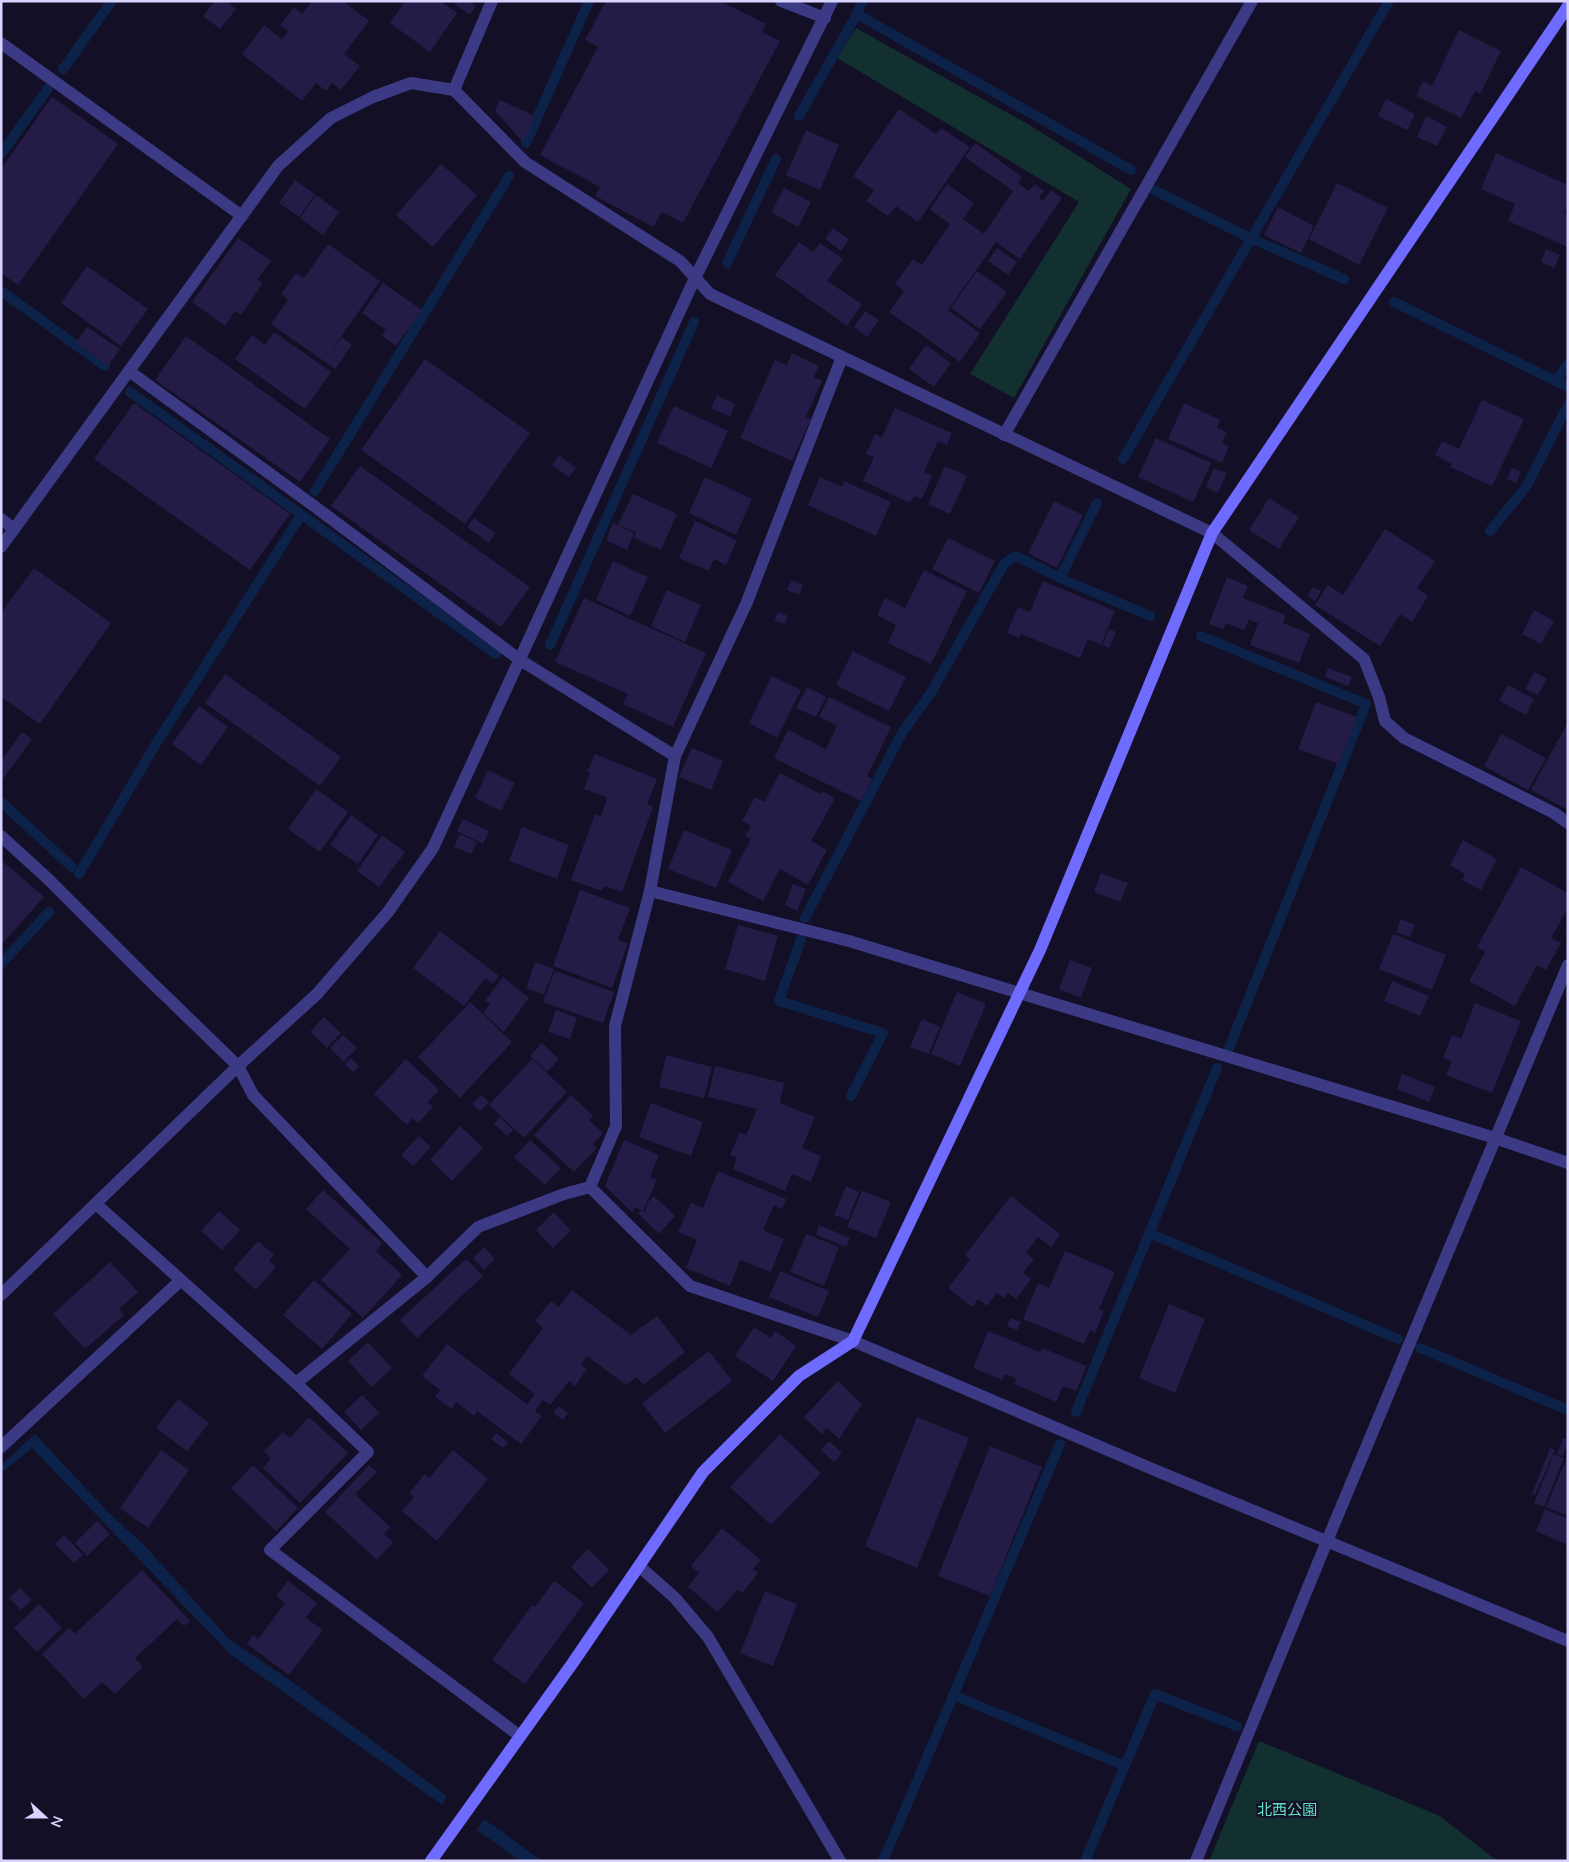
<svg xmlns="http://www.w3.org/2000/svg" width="1569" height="1862" font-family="Mulish,'Noto Sans JP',sans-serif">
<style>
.green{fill:#12302f}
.water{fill:#0c2248}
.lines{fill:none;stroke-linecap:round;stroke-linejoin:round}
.stream{stroke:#0c2248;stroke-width:10}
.building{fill:#241b47}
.street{stroke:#3d3a85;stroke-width:12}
.secondary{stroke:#6f6bff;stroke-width:12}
.labels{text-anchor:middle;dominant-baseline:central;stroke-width:4.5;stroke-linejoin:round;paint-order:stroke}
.park-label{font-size:15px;fill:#5fe0c0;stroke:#130f26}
</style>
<rect width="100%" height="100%" fill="#130f26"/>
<g class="green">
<path d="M856 28 1031 126 1131 189 1014 398 970 374 1079 202 837 58Z"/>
<path d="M1259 1741 1440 1816 1497 1861H1209Z"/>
</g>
<g class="water">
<path d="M35 1434 109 1513 144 1545 229 1639 297 1685 447 1796 442 1805 230 1654 32 1448 1 1473V1465Z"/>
<path d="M484 1819 542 1861H520L477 1830Z"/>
</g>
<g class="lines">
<g class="stream">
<path d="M857 14 862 1"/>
<path d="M63 69 112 1"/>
<path d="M799 116 857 14 1131 170"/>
<path d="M526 143 589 1"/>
<path d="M1 154 49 87"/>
<path d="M1154 190 1250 238 1344 279"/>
<path d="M727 263 776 159"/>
<path d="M1 291 105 366"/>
<path d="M1394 302 1568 387"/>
<path d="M1557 380 1568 364"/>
<path d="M130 392 496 654"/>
<path d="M1123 459 1389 1"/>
<path d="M315 491 509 176"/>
<path d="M1490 531 1526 487 1568 405"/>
<path d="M1060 578 1097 503"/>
<path d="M1201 636 1366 704 1229 1048"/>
<path d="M550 645 694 322"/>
<path d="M1 802 72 867"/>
<path d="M79 874 157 742 298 520"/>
<path d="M805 918 902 733 932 691 1004 564 1016 556 1060 578 1150 616"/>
<path d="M801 939 779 1001 883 1033 851 1096"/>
<path d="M1 964 49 912"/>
<path d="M1149 1233 1398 1339"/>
<path d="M1420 1348 1568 1410"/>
<path d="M1076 1412 1217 1068"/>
<path d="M953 1695 1125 1766"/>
<path d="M883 1861 1060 1444"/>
<path d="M1085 1861 1155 1694 1237 1726"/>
</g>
</g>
<g class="building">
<path d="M215 1H226L236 9 220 29 203 16Z"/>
<path d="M312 1H343L369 21 344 54 360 66 341 90 332 83 326 91 316 83 302 101 242 54 264 25 282 39 288 31 280 25 294 7 302 14Z"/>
<path d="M405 1H440L457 13 430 52 390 23Z"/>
<path d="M456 1H469L476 6 470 15 454 4Z"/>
<path d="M606 1H720L766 24 762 32 780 41 683 223 662 212 653 227 595 196 600 187 540 155 598 47 585 40Z"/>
<path d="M1459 30 1501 51 1480 94 1475 91 1461 118 1416 96 1423 81 1432 86Z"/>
<path d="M52 97 118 144 18 285 1 273V169Z"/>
<path d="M1386 99 1415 114 1407 130 1378 116Z"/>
<path d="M500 100 535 116 523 142 495 111Z"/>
<path d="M899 109 936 134 941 128 970 147 918 222 896 206 888 216 866 201 874 190 853 176Z"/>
<path d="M1426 116 1447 127 1437 146 1417 137Z"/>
<path d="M806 130 839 145 820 190 786 175Z"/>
<path d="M975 143 1022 177 1018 183 1029 191 1035 184 1044 191 1039 198 1043 201 1051 190 1062 198 1020 259 996 242 948 310 980 333 960 362 889 312 904 291 895 284 913 259 922 265 950 224 930 210 947 184 974 203 963 219 984 234 1013 191 965 157Z"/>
<path d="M1496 153 1568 185V204L1564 214 1568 216V247L1508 221 1515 204 1481 189Z"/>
<path d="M441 164 477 195 433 247 396 215Z"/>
<path d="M295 180 315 194 299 217 279 203Z"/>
<path d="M1337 183 1388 208 1359 265 1309 239Z"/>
<path d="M784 188 811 202 798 227 771 212Z"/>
<path d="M316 195 339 212 323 235 300 218Z"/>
<path d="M1278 207 1314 226 1301 253 1264 235Z"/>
<path d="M833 228 849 239 841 251 825 239Z"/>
<path d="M238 238 271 261 257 280 263 283 241 315 235 311 225 326 192 302Z"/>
<path d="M799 242 813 252 820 243 843 259 827 281 862 304 847 326 775 275Z"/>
<path d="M328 244 380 281 329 354 342 337 352 345 335 369 271 324 288 300 281 294 296 273 304 278Z"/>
<path d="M997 248 1017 262 1008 275 988 261Z"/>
<path d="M1546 249 1560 255 1554 268 1541 262Z"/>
<path d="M87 266 148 309 121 346 61 303Z"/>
<path d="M977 271 1007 292 980 329 951 308Z"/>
<path d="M383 283 422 310 396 346 382 336 386 330 362 313Z"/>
<path d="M865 311 879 320 867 337 854 327Z"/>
<path d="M87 327 120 349 108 366 76 342Z"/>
<path d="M274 332 331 372 305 409 235 359 252 335 265 345Z"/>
<path d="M186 336 330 439 300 482 155 380Z"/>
<path d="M926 345 951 363 934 387 909 369Z"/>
<path d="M792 353 819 366 814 377 822 381 806 417 811 419 792 461 740 438 775 360 787 365Z"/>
<path d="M425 359 530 433 465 524 361 450Z"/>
<path d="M717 395 735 404 730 417 711 408Z"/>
<path d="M1482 400 1524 419 1492 486 1450 467 1452 464 1435 455 1442 441 1459 449Z"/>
<path d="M134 403 290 514 250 570 94 459Z"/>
<path d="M1184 403 1220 420 1217 428 1227 432 1222 443 1229 446 1222 463 1168 439Z"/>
<path d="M674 406 728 431 711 468 657 443Z"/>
<path d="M895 408 952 433 947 445 938 441 924 472 932 476 922 499 914 496 910 503 863 481 874 457 866 454 875 434 882 437Z"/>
<path d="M1156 438 1211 463 1193 502 1138 477Z"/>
<path d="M559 455 576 468 569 477 552 465Z"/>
<path d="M360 466 530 587 501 627 331 506Z"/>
<path d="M945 466 967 476 950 514 928 504Z"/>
<path d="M1214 468 1227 473 1218 493 1206 487Z"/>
<path d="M1512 468 1521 472 1516 483 1507 479Z"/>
<path d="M705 477 752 499 736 535 689 513Z"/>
<path d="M820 477 842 487 844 481 891 502 876 536 808 505Z"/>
<path d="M633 494 677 514 661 550 634 538 636 532 618 525Z"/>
<path d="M1269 498 1299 517 1279 549 1249 530Z"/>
<path d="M1054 501 1083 515 1057 568 1028 553Z"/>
<path d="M474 518 495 533 489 543 467 527Z"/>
<path d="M695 521 737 540 726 565 714 559 709 571 679 558Z"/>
<path d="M613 523 634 533 627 550 606 540Z"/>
<path d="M1385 529 1435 561 1417 588 1428 596 1412 622 1400 614 1380 646 1315 605 1328 585 1343 595Z"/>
<path d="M948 538 995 561 979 593 932 569Z"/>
<path d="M613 561 648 577 630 616 596 600Z"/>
<path d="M34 568 111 623 40 724 1 697V613Z"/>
<path d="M924 570 967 591 931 664 888 643 896 625 877 615 885 598 905 608Z"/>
<path d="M1227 577 1248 586 1243 598 1286 615 1283 623 1310 634 1299 663 1250 645 1258 623 1249 620 1244 630 1226 623 1224 629 1209 624Z"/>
<path d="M791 580 803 585 799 595 787 590Z"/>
<path d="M1043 581 1115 611 1101 645 1088 639 1080 658 1021 634 1019 638 1007 633 1018 607 1030 612Z"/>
<path d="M1313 587 1321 591 1315 601 1307 596Z"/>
<path d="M667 590 701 605 685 642 651 626Z"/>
<path d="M584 598 706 653 673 727 623 704 628 694 555 662Z"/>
<path d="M1534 610 1554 621 1541 644 1522 634Z"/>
<path d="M778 612 788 616 784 624 774 620Z"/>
<path d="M1109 629 1116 632 1109 648 1102 645Z"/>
<path d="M853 651 906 677 889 711 836 685Z"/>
<path d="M1328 668 1352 677 1348 686 1325 677Z"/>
<path d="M1534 672 1547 679 1538 695 1525 689Z"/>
<path d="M225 674 341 757 320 786 205 703Z"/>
<path d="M772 676 801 690 777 738 749 723Z"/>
<path d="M1508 685 1534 699 1526 715 1499 701Z"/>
<path d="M807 687 826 697 816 717 796 708Z"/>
<path d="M829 697 891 727 867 776 872 778 861 801 774 758 788 730 826 749 837 726 819 717Z"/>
<path d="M1316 702 1357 717 1339 764 1298 749Z"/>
<path d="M199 706 228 727 201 765 172 744Z"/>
<path d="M1568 722V810L1531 790Z"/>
<path d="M22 732 32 739 3 779 1 778V761Z"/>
<path d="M1501 734 1546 758 1528 790 1484 766Z"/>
<path d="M692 748 723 761 711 790 679 777Z"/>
<path d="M595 754 657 779 647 804 653 807 622 892 604 886 602 891 571 880 595 814 601 816 607 798 584 789 590 773 587 772Z"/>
<path d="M488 770 515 783 501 811 475 798Z"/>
<path d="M780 773 820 794 822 791 835 798 811 841 827 850 808 885 780 869 763 901 728 882 751 839 745 836 751 826 742 821 755 797 764 802Z"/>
<path d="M316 789 348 812 320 852 288 829Z"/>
<path d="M351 815 378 835 358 864 330 845Z"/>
<path d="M463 819 489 831 483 844 457 831Z"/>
<path d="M522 827 569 845 557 879 509 861Z"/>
<path d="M684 830 732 850 716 888 668 869Z"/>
<path d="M460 834 477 842 471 854 454 847Z"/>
<path d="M382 835 405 852 379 887 357 871Z"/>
<path d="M1463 840 1497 859 1481 890 1462 880 1465 874 1450 865Z"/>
<path d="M1 860 44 897 1 945Z"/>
<path d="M1521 867 1568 893V908L1551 938 1561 943 1546 970 1537 965 1515 1006 1469 981 1485 952 1477 947Z"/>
<path d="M1101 873 1128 883 1120 902 1094 892Z"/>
<path d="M793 884 806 889 797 911 785 905Z"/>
<path d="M580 890 630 908 618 940 628 943 612 988 553 966Z"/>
<path d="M1401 919 1415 925 1410 937 1396 932Z"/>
<path d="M738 925 778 936 765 981 725 969Z"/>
<path d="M440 931 499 976 493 984 485 978 464 1006 413 968Z"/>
<path d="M1393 934 1446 955 1432 990 1379 969Z"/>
<path d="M1070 960 1092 968 1081 998 1059 989Z"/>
<path d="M535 962 554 969 544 995 526 988Z"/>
<path d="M555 971 614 992 603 1023 543 1002Z"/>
<path d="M503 977 529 998 504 1032 483 1013 490 1004 485 1001Z"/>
<path d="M1392 981 1429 996 1420 1016 1384 1001Z"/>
<path d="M957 992 986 1004 960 1066 931 1054Z"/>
<path d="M470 1002 512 1042 460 1098 418 1057Z"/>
<path d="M1475 1003 1521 1021 1492 1093 1446 1075 1452 1062 1443 1058 1452 1035 1461 1039Z"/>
<path d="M556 1010 577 1018 570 1039 548 1032Z"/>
<path d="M324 1017 341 1033 327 1048 310 1032Z"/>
<path d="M922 1019 940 1027 929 1054 910 1047Z"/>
<path d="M343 1035 357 1048 344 1062 330 1048Z"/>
<path d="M542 1043 559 1059 547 1072 530 1056Z"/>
<path d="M666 1055 712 1067 704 1098 659 1087Z"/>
<path d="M351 1058 359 1066 353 1072 345 1064Z"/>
<path d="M406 1059 439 1090 428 1102 433 1107 418 1123 413 1118 407 1125 374 1094Z"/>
<path d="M532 1059 567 1092 524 1138 489 1105Z"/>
<path d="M715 1066 784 1083 780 1103 815 1117 802 1148 821 1156 811 1182 792 1174 785 1191 733 1169 737 1158 730 1155 740 1132 746 1135 757 1109 708 1097Z"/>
<path d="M1402 1074 1435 1087 1429 1102 1397 1089Z"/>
<path d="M481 1095 489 1102 480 1111 472 1104Z"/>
<path d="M571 1095 593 1116 589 1120 603 1133 593 1144 597 1148 574 1172 534 1135Z"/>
<path d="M651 1103 703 1122 691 1156 639 1137Z"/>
<path d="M500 1117 513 1130 507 1136 494 1124Z"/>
<path d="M460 1126 483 1148 452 1181 430 1160Z"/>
<path d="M419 1136 431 1147 413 1166 401 1155Z"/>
<path d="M530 1140 561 1168 545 1185 514 1157Z"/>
<path d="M624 1140 659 1155 650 1177 657 1180 643 1211 635 1207 633 1213 605 1186Z"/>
<path d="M718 1171 786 1199 782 1209 774 1205 763 1230 784 1239 771 1272 740 1260 730 1286 686 1268 697 1240 678 1232 691 1203 703 1208Z"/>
<path d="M846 1186 859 1192 848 1220 834 1215Z"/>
<path d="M323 1190 382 1243 376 1251 402 1275 363 1318 321 1280 350 1249 306 1209Z"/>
<path d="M862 1191 891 1202 876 1238 847 1227Z"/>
<path d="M654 1196 675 1216 659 1234 638 1213 640 1211 645 1212 648 1202Z"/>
<path d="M1011 1196 1060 1234 1051 1247 1038 1237 1026 1253 1034 1259 1023 1273 1031 1279 1016 1299 1008 1293 1004 1298 997 1293 987 1306 978 1299 972 1307 948 1288 970 1260 965 1255Z"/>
<path d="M219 1211 240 1230 222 1250 201 1231Z"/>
<path d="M554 1212 571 1231 553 1248 536 1230Z"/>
<path d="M819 1225 850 1238 846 1247 816 1235Z"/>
<path d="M806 1234 839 1247 824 1286 790 1272Z"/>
<path d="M258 1241 274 1255 269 1261 276 1267 256 1290 233 1269Z"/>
<path d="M484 1247 495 1259 484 1270 473 1258Z"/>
<path d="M1065 1251 1115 1272 1099 1309 1104 1311 1095 1333 1090 1330 1084 1344 1023 1319 1038 1283 1049 1288Z"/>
<path d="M466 1259 483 1276 417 1338 400 1320Z"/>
<path d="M110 1262 138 1292 119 1309 124 1315 85 1349 53 1314Z"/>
<path d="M780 1271 829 1291 818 1317 769 1297Z"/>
<path d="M314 1280 352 1314 322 1349 283 1315Z"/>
<path d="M572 1290 631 1335 657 1316 685 1352 643 1385 637 1377 626 1385 587 1356 581 1364 587 1369 575 1386 569 1381 550 1405 543 1400 535 1411 542 1416 521 1444 477 1411 474 1416 456 1402 452 1409 435 1397 440 1390 422 1376 447 1344 527 1404 535 1394 509 1374 543 1328 535 1321 551 1301 559 1307Z"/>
<path d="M1169 1304 1205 1319 1175 1393 1139 1378Z"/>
<path d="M1010 1318 1021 1322 1017 1330 1007 1326Z"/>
<path d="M754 1327 771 1338 775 1331 796 1346 773 1381 735 1356Z"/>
<path d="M988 1331 1040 1352 1042 1348 1087 1366 1076 1391 1063 1386 1056 1402 1014 1384 1017 1379 1005 1374 1002 1380 973 1368Z"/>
<path d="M368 1342 392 1368 372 1387 348 1361Z"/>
<path d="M709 1351 732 1381 665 1433 642 1403Z"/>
<path d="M838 1381 862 1404 839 1439 827 1428 822 1434 804 1417Z"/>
<path d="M362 1395 379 1413 361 1430 344 1412Z"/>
<path d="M178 1399 209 1423 187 1451 156 1428Z"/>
<path d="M559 1406 568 1413 563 1420 553 1413Z"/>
<path d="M309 1417 348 1453 300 1503 263 1468 271 1458 264 1451 283 1432 290 1438Z"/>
<path d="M917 1417 969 1438 917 1568 865 1546Z"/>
<path d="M496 1433 508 1442 503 1448 491 1439Z"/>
<path d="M780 1434 821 1473 771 1525 730 1487Z"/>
<path d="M1563 1438 1568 1439V1443L1563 1456 1557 1454Z"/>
<path d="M829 1441 842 1453 834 1462 821 1450Z"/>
<path d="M990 1446 1042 1467 990 1596 938 1576Z"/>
<path d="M1550 1448 1555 1450 1535 1495 1532 1494Z"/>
<path d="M161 1450 189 1470 148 1528 120 1508Z"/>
<path d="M453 1450 488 1479 437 1541 402 1511 414 1497 409 1493 425 1474 429 1478Z"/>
<path d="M1554 1454 1564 1458 1544 1507 1534 1503Z"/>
<path d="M1568 1455V1516L1546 1507Z"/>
<path d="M253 1465 298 1508 276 1531 231 1488Z"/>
<path d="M369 1465 377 1472 355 1494 390 1527 384 1534 393 1542 377 1560 325 1512Z"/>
<path d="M1545 1509 1568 1519V1545L1536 1531Z"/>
<path d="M97 1521 110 1534 87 1556 75 1543Z"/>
<path d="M722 1528 761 1560 753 1569 758 1573 742 1593 737 1590 718 1612 688 1587 699 1573 691 1566Z"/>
<path d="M64 1535 83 1555 74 1563 55 1544Z"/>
<path d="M588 1549 609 1570 592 1588 571 1567Z"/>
<path d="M142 1570 190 1621 184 1626 177 1619 135 1658 143 1667 115 1694 102 1682 84 1699 42 1654 69 1628 75 1634Z"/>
<path d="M288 1581 317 1603 306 1618 323 1630 289 1675 247 1644 253 1635 258 1639 285 1603 276 1596Z"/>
<path d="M554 1581 584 1603 525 1684 492 1660 532 1605 535 1607Z"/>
<path d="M20 1588 32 1600 21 1610 9 1598Z"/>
<path d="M765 1591 797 1604 773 1666 740 1653Z"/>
<path d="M39 1604 62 1628 37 1652 14 1628Z"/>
</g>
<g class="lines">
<g class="street">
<path d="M781 1 825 18"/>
<path d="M1 43 242 216"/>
<path d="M454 90 492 1"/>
<path d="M129 371 314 506 520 660 675 756"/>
<path d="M1004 435 1252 1"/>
<path d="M1 519 14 529"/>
<path d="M1 547 278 166 331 118 373 97 411 83 454 90 525 162 680 261 710 294 1212 533 1364 659 1379 697 1385 721 1404 738 1554 813 1568 823"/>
<path d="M1 836 47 878 144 975 238 1066 253 1095 427 1277 478 1227 564 1194 590 1187 690 1286 853 1341 1157 1471 1568 1641"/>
<path d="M650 891 849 941 1495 1138 1568 1163"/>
<path d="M590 1187 616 1126 615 1026 650 891 675 756 747 602 842 357"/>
<path d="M96 1204 296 1383 368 1452 270 1550 520 1736"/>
<path d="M1 1295 238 1066 317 994 388 912 433 848 695 278 832 1"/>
<path d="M296 1383 427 1277"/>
<path d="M1 1447 181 1280"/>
<path d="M639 1566 675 1598 708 1637 840 1861"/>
<path d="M1196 1861 1327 1541 1568 965"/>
</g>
<path class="secondary" d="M431 1861 572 1664 703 1472 799 1376 853 1341 1040 950 1212 533 1568 6"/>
</g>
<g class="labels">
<g class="park-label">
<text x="1287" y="1809">北西公園</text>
</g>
</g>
<rect width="1569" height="1862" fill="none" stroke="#d9d4ff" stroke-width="5"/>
<g transform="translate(45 1817) rotate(111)" stroke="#130f26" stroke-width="4" paint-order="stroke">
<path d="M0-4L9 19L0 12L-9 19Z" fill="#d9d4ff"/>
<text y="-8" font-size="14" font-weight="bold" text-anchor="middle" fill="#d9d4ff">N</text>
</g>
</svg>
